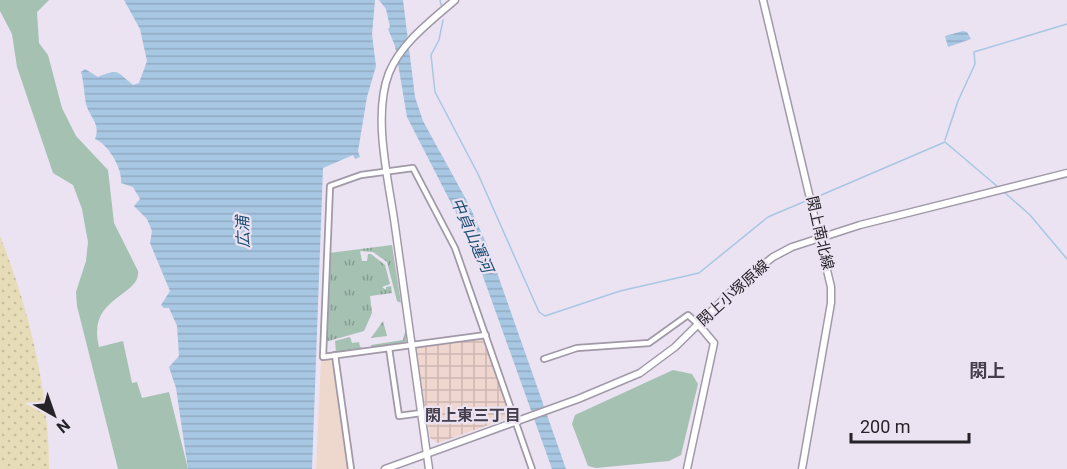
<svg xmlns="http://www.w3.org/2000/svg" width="1067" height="469" font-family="Roboto,'Noto Sans JP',sans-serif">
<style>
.commercial{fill:#eed7cc}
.industrial{fill:url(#industrial-grid)}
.grass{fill:url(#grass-tufts)}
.sand{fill:url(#sand-dots)}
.garden{fill:#a4c1b2}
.water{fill:url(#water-rules)}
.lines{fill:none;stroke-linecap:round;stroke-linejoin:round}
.stream{stroke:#a8c7e3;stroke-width:1.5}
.minor-casing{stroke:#a199a8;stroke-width:8}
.tertiary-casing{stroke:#a199a8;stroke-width:9}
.minor{stroke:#fff;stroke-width:4.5}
.tertiary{stroke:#fff;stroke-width:6}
.labels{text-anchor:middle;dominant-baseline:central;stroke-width:4.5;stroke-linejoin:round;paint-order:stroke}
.street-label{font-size:15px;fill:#262328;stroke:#ebe2f2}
.water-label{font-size:16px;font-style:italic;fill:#1d4d73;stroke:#ebe2f2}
.neighbourhood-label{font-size:16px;font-weight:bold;fill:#453f4b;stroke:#ebe2f2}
.quarter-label{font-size:18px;font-weight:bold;fill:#453f4b;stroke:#ebe2f2}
</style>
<defs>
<pattern id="industrial-grid" width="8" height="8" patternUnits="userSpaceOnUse" patternTransform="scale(1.5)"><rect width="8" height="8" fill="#efd6cf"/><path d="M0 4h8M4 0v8" fill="none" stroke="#cdb7b2"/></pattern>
<pattern id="grass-tufts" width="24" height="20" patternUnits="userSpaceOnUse" patternTransform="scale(1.5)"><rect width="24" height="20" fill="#a4c1b2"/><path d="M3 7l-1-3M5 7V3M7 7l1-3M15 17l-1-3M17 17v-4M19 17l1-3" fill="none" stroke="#859c91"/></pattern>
<pattern id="sand-dots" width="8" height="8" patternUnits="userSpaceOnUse" patternTransform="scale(1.5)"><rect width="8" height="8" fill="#e6ddb8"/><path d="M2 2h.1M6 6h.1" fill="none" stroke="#c5bd9e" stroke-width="1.8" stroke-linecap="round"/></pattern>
<pattern id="water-rules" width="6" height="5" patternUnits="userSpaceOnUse" patternTransform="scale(1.5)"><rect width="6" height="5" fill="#a8c7e3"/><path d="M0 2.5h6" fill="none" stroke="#90abc3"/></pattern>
</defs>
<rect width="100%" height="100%" fill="#ebe2f2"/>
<path class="commercial" d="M330 358 333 360 348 469H316L321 360Z"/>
<path class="industrial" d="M482 338 511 417 438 443 430 438 416 349 417 347Z"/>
<g class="grass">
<path d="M392 245 401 303 397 301 387 262 373 252 360 251 362 261H367L368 254H371L385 265 390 284 382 287 386 290V287L391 286 392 293 370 296 372 313 364 331 325 342 329 253Z"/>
<path d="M383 321 387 336 371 338Z"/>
<path d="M406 328V343L372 348 371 345 403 340Z"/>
<path d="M350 337 352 343 359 342 360 347 368 349 336 352 335 341Z"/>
</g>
<path class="sand" d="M0 236C29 309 49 391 49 469H0Z"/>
<g class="garden">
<path d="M0 0H49L37 12 39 43 48 55 62 108 76 136 108 170 114 223 138 271C141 297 86 296 99 347L123 341 132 383 137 382 142 398 169 392 188 469H118L77 306 76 292 86 261 88 242 82 209 73 185 53 173 17 67 12 34 0 11Z"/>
<path d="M673 370 692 374 698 384 681 455 669 461 596 468 588 466 572 424 575 415Z"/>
</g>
<g class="water">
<path d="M124 0H375L372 35 376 66 367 97 358 151 360 157 355 159 353 155 323 168 312 469H188L176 388 169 367 179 356 177 326 169 308H164L161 305 170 291 150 243 152 231 147 219 134 206 140 199 133 187 121 183C123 169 108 144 95 139 101 124 90 118 86 104 84 93 84 83 81 72L85 69 98 77C119 69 115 70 133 85L139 83 147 61 140 29Z"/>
<path d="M379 0H403L415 97 423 121 468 203 488 247 566 469H552L470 240 407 117 395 46 388 29 390 27 386 9Z"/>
<path d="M963 31 967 32 971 39 948 47 945 36Z"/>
</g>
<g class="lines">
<g class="stream">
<path d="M440 0 441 5"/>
<path d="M443 20 439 40 431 55 435 92 478 174 539 312 545 316 620 291 699 273 768 217 808 200"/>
<path d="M945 140 958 101 975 64 974 52 1067 24"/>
<path d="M1004 192 1030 215 1067 259"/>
<path d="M812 199 945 142 998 187"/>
</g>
<g class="minor-casing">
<g id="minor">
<path d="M486 335 323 357 330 186 361 175 413 168 455 248 532 469"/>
<path d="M389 348 399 416 421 413"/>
<path d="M335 355 351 469"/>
<path d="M544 359 577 348 649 343 688 315 698 324"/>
</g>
</g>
<g class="tertiary-casing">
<g id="tertiary">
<path d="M763 0 831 287V303L802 469"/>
<path d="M385 469 578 399 640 373 675 347 738 285 773 257 792 247 860 225 1067 173"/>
<path d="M429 469C418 388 406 307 395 226 389 182 372 116 389 73 401 43 431 21 455 0"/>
<path d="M687 469 714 343 698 324"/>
</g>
</g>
<use href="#minor" class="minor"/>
<use href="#tertiary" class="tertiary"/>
</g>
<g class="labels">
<g class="street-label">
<text transform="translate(820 233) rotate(77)">閖上南北線</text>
<text transform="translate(733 293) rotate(-42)">閖上小塚原線</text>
</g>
<g class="water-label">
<text transform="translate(243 232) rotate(-92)">広浦</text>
<text transform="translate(472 235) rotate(66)">中貞山運河</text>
</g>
<g class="neighbourhood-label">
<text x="473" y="415">閖上東三丁目</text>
</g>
<g class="quarter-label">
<text x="987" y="370">閖上</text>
</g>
</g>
<g transform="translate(54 415) rotate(140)" stroke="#ebe2f2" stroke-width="4.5" paint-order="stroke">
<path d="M0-4.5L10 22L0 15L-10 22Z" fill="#262328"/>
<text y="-9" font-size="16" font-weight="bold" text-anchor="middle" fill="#262328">N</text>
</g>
<path d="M851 433v9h118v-9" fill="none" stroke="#262328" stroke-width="3"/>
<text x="860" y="433" font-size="18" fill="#262328" stroke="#ebe2f2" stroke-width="4.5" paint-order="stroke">200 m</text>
</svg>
